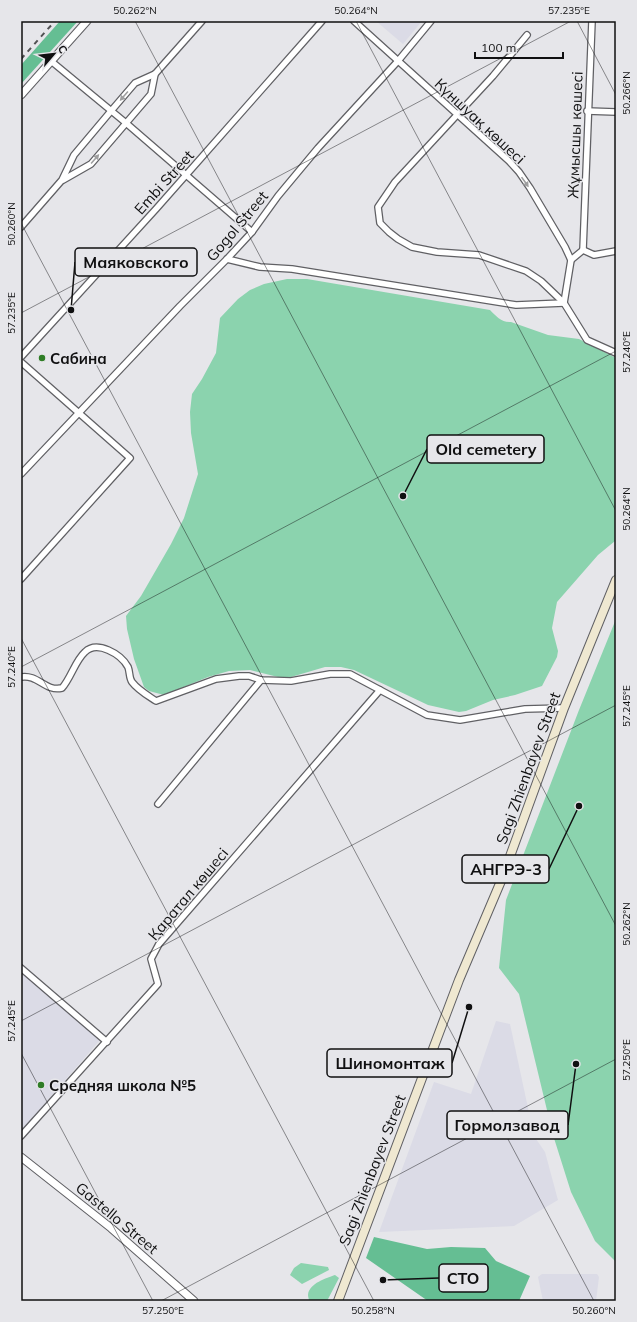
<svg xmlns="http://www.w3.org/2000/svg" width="637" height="1322" font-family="Mulish,sans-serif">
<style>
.built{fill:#dbdbe6}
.green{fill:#8bd3ae}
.forest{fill:#65be93}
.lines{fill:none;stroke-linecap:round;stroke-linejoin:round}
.minor-casing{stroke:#606064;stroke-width:8}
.tertiary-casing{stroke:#606064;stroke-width:9}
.secondary-casing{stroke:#606064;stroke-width:10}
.minor{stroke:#fff;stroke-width:5.5}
.tertiary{stroke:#fff;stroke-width:7}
.secondary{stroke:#efe8d1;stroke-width:8}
.rail{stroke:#525254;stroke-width:2;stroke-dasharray:5 5;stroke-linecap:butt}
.oneway{fill:#9f9fa0}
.ticks{fill:none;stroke:#101011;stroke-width:1;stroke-opacity:0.45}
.poi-dot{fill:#2f7d26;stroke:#e6e6ea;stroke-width:1.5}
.labels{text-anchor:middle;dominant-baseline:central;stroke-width:3;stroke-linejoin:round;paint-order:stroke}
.street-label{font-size:15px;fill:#101011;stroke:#e6e6ea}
.poi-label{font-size:15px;font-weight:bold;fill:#101011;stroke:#e6e6ea;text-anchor:start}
.leader{fill:none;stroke:#101011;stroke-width:1.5}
.callout-dot{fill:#101011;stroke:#e6e6ea;stroke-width:1.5}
.callout{fill:#e6e6ea;stroke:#101011;stroke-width:1.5}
.callout-label{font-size:16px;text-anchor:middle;font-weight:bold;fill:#101011}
.neatline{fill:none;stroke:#101011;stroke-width:1.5}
.ticks-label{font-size:10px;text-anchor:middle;fill:#101011}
</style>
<rect width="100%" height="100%" fill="#e6e6ea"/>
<g class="built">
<path d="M376 21H422L403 44Z"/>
<path d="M21 971 100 1040 21 1131Z"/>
<path d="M496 1021 510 1024 534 1136 545 1152 558 1200 514 1226 379 1232 434 1082 471 1094Z"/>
<path d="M542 1274H597L599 1277 596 1301H543L538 1277Z"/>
</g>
<g class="green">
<path d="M287 279H307L490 310C496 316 502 323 511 322L548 335 579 339 616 358 615 541 598 555 557 602 552 628 558 651 557 657 542 686 515 695 493 700 466 711 459 712 428 705 354 670 341 667H325L291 677H278L250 670 229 671 208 677 164 695 149 691 144 687 134 659 127 629 126 616 141 596 171 544 184 518 198 474 191 433 190 412 192 394 202 379 216 353 220 318 238 299 250 290 264 284Z"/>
<path d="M616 619V1279L615 1261 595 1241 571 1192 553 1135 519 994 499 968 506 900 579 710Z"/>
<path d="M301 1263 328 1267 329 1270 302 1284 290 1275 294 1268Z"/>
<path d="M335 1275 339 1278 327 1301H309C309 1299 308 1297 308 1295 309 1283 327 1278 335 1275Z"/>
</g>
<g class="forest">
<path d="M60 21H78L21 84V65Z"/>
<path d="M374 1237 427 1249 451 1247 485 1248 496 1261 530 1276 519 1301H428L366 1258Z"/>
</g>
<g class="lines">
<g class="minor-casing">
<g id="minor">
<path d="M354 21 509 161 519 172 530 188 565 247 571 260 564 303"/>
<path d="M527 35 493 76 395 182 378 207 380 223 389 232 398 239 412 247 437 252 479 255 526 271 541 281 564 303 587 340 616 353"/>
<path d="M51 61 126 123 252 232"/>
<path d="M587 111 616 112"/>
<path d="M63 180 91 164 151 94 155 74"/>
<path d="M21 227 62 180 74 155 111 111 135 83 155 74 202 21"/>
<path d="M583 250 592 21"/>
<path d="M583 250 594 255 616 251"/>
<path d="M227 259 260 267 292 269 516 305 564 303"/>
<path d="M571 260 583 250"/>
<path d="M21 357 156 209 322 21"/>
<path d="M21 362 130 458 21 579"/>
<path d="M21 474 180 306 227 259 252 232 278 196 318 148 398 61 431 21"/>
<path d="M21 677C38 674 45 692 62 688 71 678 75 661 85 652 97 640 121 654 128 667 130 672 129 678 132 682 138 690 147 695 156 701L216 679 239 676H249L261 680 291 681 330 674H350L427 715 460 720 525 709 564 708"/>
<path d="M158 804 261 680"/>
<path d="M21 968 107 1042"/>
<path d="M21 1136 158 984 151 959 159 944 380 690"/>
</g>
</g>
<g class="tertiary-casing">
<g id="tertiary">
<path d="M21 95 87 21"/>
<path d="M21 1157 111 1228 194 1301"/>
</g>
</g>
<g class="secondary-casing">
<path id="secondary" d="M338 1301 459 980 501 881 564 708 616 580"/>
</g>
<use href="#minor" class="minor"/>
<use href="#tertiary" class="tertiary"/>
<use href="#secondary" class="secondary"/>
<path class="rail" d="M21 59 55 21"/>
</g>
<defs><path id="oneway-solid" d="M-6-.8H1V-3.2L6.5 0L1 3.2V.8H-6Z"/></defs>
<g class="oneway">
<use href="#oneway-solid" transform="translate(124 96) rotate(131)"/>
<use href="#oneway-solid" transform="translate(95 159) rotate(-49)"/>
<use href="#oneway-solid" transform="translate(525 182) rotate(55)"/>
</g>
<path class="ticks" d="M135 21 616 926M356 21 616 511M577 21 616 95M21 223 594 1301M21 313 571 21M21 638 374 1301M21 667 616 351M21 1021 616 705M21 1053 153 1301M161 1301 616 1059"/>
<g class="poi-dot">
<circle cx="42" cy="358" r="4"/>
<circle cx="41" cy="1085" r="4"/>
</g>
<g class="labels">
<g class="street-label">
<text transform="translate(480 121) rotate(43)">Күншуақ көшесі</text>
<text transform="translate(575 135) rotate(-88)">Жұмысшы көшесі</text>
<text transform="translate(164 182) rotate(-48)">Embi Street</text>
<text transform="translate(237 226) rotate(-50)">Gogol Street</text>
<text transform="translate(528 768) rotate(-70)">Sagi Zhienbayev Street</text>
<text transform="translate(188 894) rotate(-50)">Қаратал көшесі</text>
<text transform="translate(372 1170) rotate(-69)">Sagi Zhienbayev Street</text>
<text transform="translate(117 1218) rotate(40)">Gastello Street</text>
</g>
<g class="poi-label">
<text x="50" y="358">Сабина</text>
<text x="49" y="1085">Средняя школа №5</text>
</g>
</g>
<path class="leader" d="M71 310L75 262M403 496L427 449M579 806L549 869M469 1007L452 1063M576 1064L568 1125M383 1280L439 1278"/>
<g class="callout-dot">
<circle cx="71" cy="310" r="4"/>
<circle cx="403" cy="496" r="4"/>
<circle cx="579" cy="806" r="4"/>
<circle cx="469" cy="1007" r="4"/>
<circle cx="576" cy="1064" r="4"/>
<circle cx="383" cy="1280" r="4"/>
</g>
<g class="callout">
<rect x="75" y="248" width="122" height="28" rx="4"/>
<rect x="427" y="435" width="117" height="28" rx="4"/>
<rect x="462" y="855" width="87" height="28" rx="4"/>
<rect x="327" y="1049" width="125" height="28" rx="4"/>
<rect x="447" y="1111" width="121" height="28" rx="4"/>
<rect x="439" y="1264" width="49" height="28" rx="4"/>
</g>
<g class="callout-label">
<text x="136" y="268">Маяковского</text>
<text x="486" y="455">Old cemetery</text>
<text x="506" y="875">АНГРЭ-3</text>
<text x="390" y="1069">Шиномонтаж</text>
<text x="507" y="1131">Гормолзавод</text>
<text x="463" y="1284">СТО</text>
</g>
<rect width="637" height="1322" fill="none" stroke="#e6e6ea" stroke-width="44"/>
<g transform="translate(54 54) rotate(62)" stroke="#e6e6ea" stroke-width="3" paint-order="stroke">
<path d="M0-3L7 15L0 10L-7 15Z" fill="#101011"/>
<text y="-6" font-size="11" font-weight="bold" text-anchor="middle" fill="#101011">С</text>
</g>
<path d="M475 52v6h88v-6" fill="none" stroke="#101011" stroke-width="2"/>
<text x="481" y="52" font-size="12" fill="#101011" stroke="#e6e6ea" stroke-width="3" paint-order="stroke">100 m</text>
<rect x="22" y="22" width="593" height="1278" class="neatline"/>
<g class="ticks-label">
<text x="135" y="14">50.262°N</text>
<text x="356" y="14">50.264°N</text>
<text x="569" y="14">57.235°E</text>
<text transform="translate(626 93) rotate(-90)" y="4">50.266°N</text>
<text transform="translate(11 224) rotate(-90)" y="4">50.260°N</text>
<text transform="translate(11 313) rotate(-90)" y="4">57.235°E</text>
<text transform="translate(626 352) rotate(-90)" y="4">57.240°E</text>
<text transform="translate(626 509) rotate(-90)" y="4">50.264°N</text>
<text transform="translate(11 667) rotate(-90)" y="4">57.240°E</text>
<text transform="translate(626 706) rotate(-90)" y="4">57.245°E</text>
<text transform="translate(626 924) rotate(-90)" y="4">50.262°N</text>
<text transform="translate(11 1021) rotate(-90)" y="4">57.245°E</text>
<text transform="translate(626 1060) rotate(-90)" y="4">57.250°E</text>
<text x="163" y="1314">57.250°E</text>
<text x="373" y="1314">50.258°N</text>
<text x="594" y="1314">50.260°N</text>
</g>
</svg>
